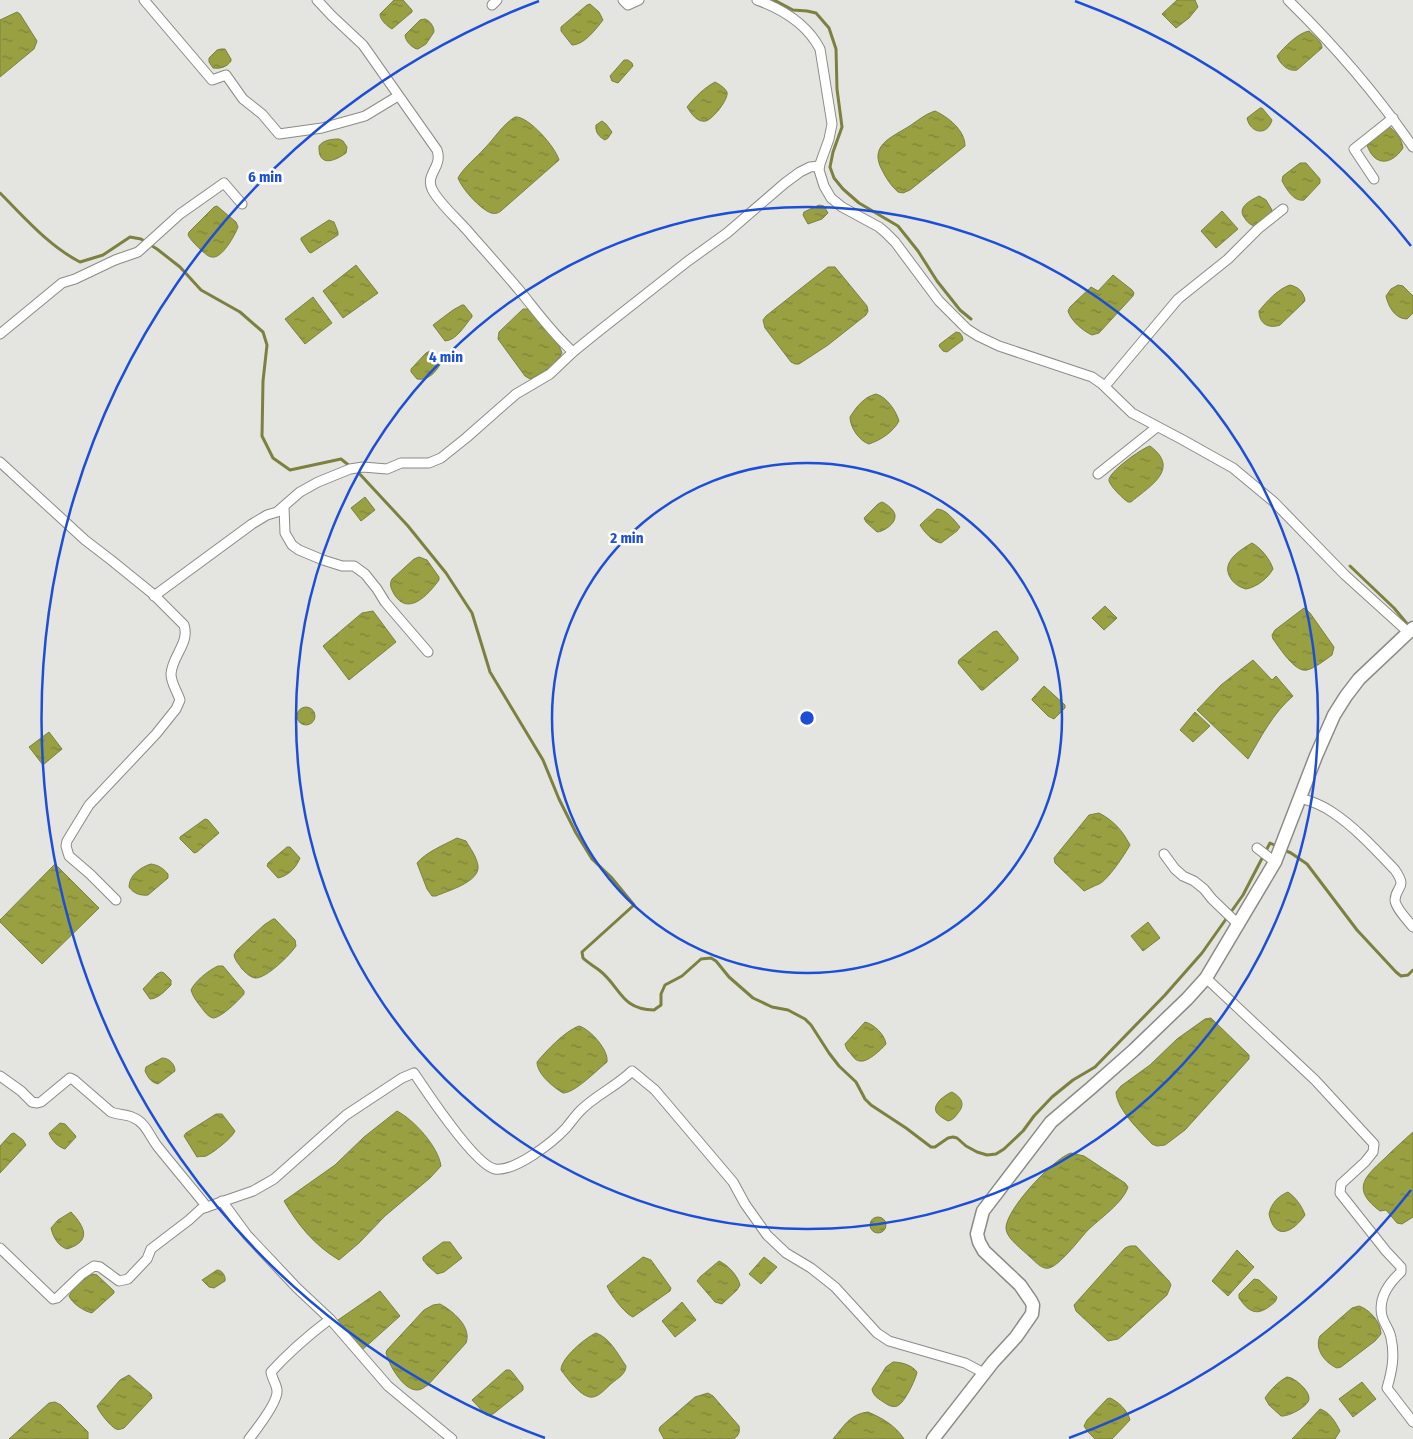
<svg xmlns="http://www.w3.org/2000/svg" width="1413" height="1439" font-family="'Fira Sans Condensed',sans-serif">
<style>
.water{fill:url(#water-ripples);stroke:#7c813f}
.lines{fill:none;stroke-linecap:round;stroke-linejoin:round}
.stream{stroke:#7c813f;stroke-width:3}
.street-casing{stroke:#8b8b86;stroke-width:11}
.secondary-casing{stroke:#8b8b86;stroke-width:15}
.street{stroke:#fff;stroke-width:9}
.secondary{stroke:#fff;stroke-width:12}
.ring{fill:none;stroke:#1d4ed8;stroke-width:2.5}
.centre{fill:#1d4ed8;stroke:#fff;stroke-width:2.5}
.ring-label{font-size:15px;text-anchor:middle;font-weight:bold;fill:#1d4ed8;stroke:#fff;stroke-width:5;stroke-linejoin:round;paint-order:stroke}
</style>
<defs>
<pattern id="water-ripples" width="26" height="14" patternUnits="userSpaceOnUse" patternTransform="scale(1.25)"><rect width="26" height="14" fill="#98a042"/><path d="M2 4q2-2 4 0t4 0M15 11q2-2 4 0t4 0" fill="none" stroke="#7d8338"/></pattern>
</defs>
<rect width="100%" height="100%" fill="#e4e5e0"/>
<g class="water">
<path d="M394 0H403L412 10V12L392 29C387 26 380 20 380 14Z"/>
<path d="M1177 0H1195L1198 7 1189 18 1176 28 1162 14Z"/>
<path d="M590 4 599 12 603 20C596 29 584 45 572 45L561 31V27L587 5Z"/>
<path d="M17 12 20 14 37 41 34 49 0 77V20Z"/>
<path d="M425 19C430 21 434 26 434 32L426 44 418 49C413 49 405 41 405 35L420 20Z"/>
<path d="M1309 31C1314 36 1322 41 1322 48L1297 70C1288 72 1280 64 1277 56 1284 47 1298 33 1309 31Z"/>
<path d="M221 49H225L231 59V61C227 67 220 69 213 68L209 62V58L217 50Z"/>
<path d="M624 60H628L632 63 633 66 618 83 612 81 610 76Z"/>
<path d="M715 82C719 84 725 88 727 92 729 99 713 119 706 121 697 123 691 113 687 107 695 97 704 88 715 82Z"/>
<path d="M1260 108H1262L1272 120C1267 137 1250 133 1247 118Z"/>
<path d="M935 111C948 117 965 130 965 146L910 190 903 193 898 192C891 186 886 178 882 170 869 146 890 138 908 127 916 122 925 114 935 111Z"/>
<path d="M515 117C529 116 556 148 559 160L502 210C499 213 496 214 491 213 480 209 462 189 458 178 464 167 476 158 484 149 495 138 502 125 515 117Z"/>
<path d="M602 121 606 124 612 132 608 138 605 140C599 137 595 132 596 125Z"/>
<path d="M1387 126C1395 129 1402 140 1403 148 1391 166 1374 166 1367 145L1369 141Z"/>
<path d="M339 139 343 141 347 147 346 153C335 161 318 168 319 146 323 140 332 139 339 139Z"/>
<path d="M1300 163H1306L1320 179V183L1304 200C1294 202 1287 190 1282 181L1283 176Z"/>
<path d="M1259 196 1266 200 1272 210C1270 217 1260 223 1254 226 1249 224 1247 222 1244 217 1237 207 1251 200 1259 196Z"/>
<path d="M819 205 824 206 828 213 822 219 808 224 803 215 804 212Z"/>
<path d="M217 206 236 222 238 227C235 235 222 259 212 257 208 257 205 253 202 251 197 246 192 242 188 235L189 232 214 207Z"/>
<path d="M1222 211 1238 229 1216 248 1201 231Z"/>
<path d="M329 220 334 222 338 232V235L311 253 309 252 301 240V238Z"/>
<path d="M356 265 378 293 343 318 323 291Z"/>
<path d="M828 267H835L867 306 868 311 866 315 828 345 799 364H795L791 362 765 328 763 320 766 316Z"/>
<path d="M1113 275 1132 290 1134 293 1133 296 1099 333 1092 335C1083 331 1071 321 1068 311L1070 307 1091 287 1098 291Z"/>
<path d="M1290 285C1298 287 1303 291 1305 300L1304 302 1280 325C1269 329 1259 324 1259 311 1267 301 1278 289 1290 285Z"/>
<path d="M1398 285 1403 286 1413 296V313L1407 319C1395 319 1388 306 1386 296L1391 289Z"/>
<path d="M313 297 332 323 305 344 285 319Z"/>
<path d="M462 305H464L472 315V317C464 326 457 340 445 341L433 325 453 310Z"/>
<path d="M523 309H526L529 310C538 320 559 341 562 353 556 365 542 373 530 379L525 376 498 339 499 332Z"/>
<path d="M956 332 960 333 962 336 963 340 947 352 943 351 939 346 940 344Z"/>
<path d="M430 351 432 352 441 363C436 372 428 381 417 379L411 372V369L426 353Z"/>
<path d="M876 394C887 397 896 411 899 421 893 432 881 440 869 444 859 441 850 427 850 417 857 406 864 397 876 394Z"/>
<path d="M1150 446C1181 469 1150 486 1131 502H1128C1123 499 1111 487 1109 481 1107 473 1142 448 1150 446Z"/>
<path d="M365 497 375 510 361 521 351 508Z"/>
<path d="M882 502C887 504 896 511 895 517 895 524 883 532 877 532L866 522 864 518 878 504Z"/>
<path d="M937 509C946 509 954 520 960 527L957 531 941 543C933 542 924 532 920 525Z"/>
<path d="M1252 543C1261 548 1270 559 1273 569 1268 578 1257 587 1246 589 1239 587 1233 583 1230 577 1221 562 1240 550 1252 543Z"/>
<path d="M419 557 427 560 439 577V580C428 595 408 617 394 594 391 588 389 585 392 579L414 559Z"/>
<path d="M1105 606 1117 618 1104 630 1092 618Z"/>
<path d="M1304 608 1310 613 1334 647 1332 655C1325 660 1315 668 1307 670 1295 673 1279 647 1273 639L1272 635 1275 630Z"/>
<path d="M373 611 396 642 349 680 323 646 362 613Z"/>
<path d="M997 631 1018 657V660L983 690H981L958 663 959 660 993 632Z"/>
<path d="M1253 660 1272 680 1276 676 1293 696C1273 713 1261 737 1248 759L1197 710 1221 685Z"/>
<path d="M1044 686 1065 705V708L1054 719 1048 716 1032 700V699Z"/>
<circle cx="306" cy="716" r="9"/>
<path d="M1195 712 1210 726 1193 742 1180 730Z"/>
<path d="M49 732 62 749 43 765 29 747Z"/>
<path d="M1099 813C1114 821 1122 830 1130 845 1125 854 1108 880 1099 884 1094 886 1090 888 1084 891L1055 863 1054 858 1089 815Z"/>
<path d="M205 819 208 820 219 833 197 852 194 853 180 839V837Z"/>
<path d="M457 838 466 841C470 848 477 857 478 866 480 882 447 891 436 896H432L427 889 417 863C426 852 444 845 457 838Z"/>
<path d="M287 847H290L300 858C296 868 288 876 278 878L267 866 268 863Z"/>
<path d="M55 864 99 908 42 964 0 922V920Z"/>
<path d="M151 864C158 865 163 868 168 874V878L148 895C140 896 133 893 129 887 129 875 141 867 151 864Z"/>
<path d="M273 919H275L295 940 296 946C290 955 266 979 255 978 250 977 246 973 242 969 239 964 235 961 234 955L237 950 264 925Z"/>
<path d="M1148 922 1160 938 1143 951 1131 936Z"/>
<path d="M218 966H223L244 991V994C239 1000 221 1018 213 1018 208 1017 204 1011 201 1007 197 1002 193 997 191 990 195 981 209 970 218 966Z"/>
<path d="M161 972 164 973 171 980V985C166 990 158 999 150 999L143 989 157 974Z"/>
<path d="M1211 1018 1249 1055V1059L1185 1130 1165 1145 1157 1146 1152 1144C1140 1131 1117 1110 1116 1092L1121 1086 1150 1065 1177 1039 1205 1019Z"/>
<path d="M865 1022C874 1024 885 1035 886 1044 882 1049 867 1063 860 1061 856 1061 853 1057 851 1054 847 1050 846 1048 845 1044Z"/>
<path d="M579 1026C590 1029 609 1050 607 1062 597 1070 575 1093 563 1093 553 1087 537 1074 537 1062 547 1050 565 1031 579 1026Z"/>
<path d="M162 1058C169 1058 175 1064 175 1071L158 1084C150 1082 148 1077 145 1071L146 1067Z"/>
<path d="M952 1092C961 1097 966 1104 958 1113 955 1117 953 1120 948 1121 937 1115 930 1110 941 1099 945 1096 947 1094 952 1092Z"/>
<path d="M397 1111C414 1120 438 1146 441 1166L430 1178 385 1216 359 1243 339 1260C314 1245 298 1225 284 1201L335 1165 364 1137Z"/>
<path d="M216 1114H222L235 1131C232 1138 213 1153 206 1156 203 1157 200 1156 197 1157L184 1136 186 1133Z"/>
<path d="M60 1123 65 1124 75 1135 76 1137 65 1149C58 1147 51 1140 49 1133Z"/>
<path d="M1413 1132V1217L1402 1224 1397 1223 1386 1210 1380 1211C1352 1190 1363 1178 1384 1159 1393 1150 1403 1141 1413 1132Z"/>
<path d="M14 1133 23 1140 26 1145 0 1173V1146L11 1134Z"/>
<path d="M1071 1153 1084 1156 1125 1183 1128 1187C1123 1203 1099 1219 1087 1231 1079 1240 1059 1266 1049 1268 1042 1270 1035 1261 1030 1257 1023 1250 1007 1239 1006 1229 1004 1211 1055 1157 1071 1153Z"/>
<path d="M1288 1192C1296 1198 1302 1206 1305 1215 1293 1232 1275 1242 1269 1214 1271 1204 1278 1196 1288 1192Z"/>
<path d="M71 1212C85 1227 92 1241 67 1249 58 1246 53 1237 51 1228L58 1220Z"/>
<circle cx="878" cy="1225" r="8"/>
<path d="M443 1242H450L462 1258 444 1272 437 1274 428 1266 423 1260V1257Z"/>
<path d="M1130 1246H1136L1169 1281 1171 1285 1167 1295 1123 1335 1118 1339 1108 1341 1076 1311 1074 1305 1125 1248Z"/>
<path d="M1237 1250 1254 1267 1228 1296 1212 1281Z"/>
<path d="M643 1257 651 1260 671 1288 670 1291 633 1317C625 1314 610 1294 607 1286Z"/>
<path d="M764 1257 777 1267 761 1284 749 1274Z"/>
<path d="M719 1261C728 1265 738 1276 740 1285L737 1290 722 1304 715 1302 697 1281 700 1277Z"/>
<path d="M217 1270C222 1270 226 1276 225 1281L214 1288 209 1287 202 1280Z"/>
<path d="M93 1274 97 1275 114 1291V1293L92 1313C83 1311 72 1303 69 1296 74 1287 84 1279 93 1274Z"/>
<path d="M1254 1279 1259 1280 1277 1297C1276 1302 1274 1303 1270 1306 1256 1317 1248 1311 1239 1298V1294Z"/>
<path d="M380 1291 400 1316 362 1350 345 1331 338 1320Z"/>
<path d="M682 1302 696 1320 675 1337 662 1321Z"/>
<path d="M440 1304C453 1311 472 1327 466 1343L428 1385C424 1387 422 1390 417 1390 403 1390 389 1365 386 1353L387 1350 424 1310 433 1305Z"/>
<path d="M1359 1306C1369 1309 1381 1322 1381 1334L1375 1341 1341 1367 1337 1368C1325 1363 1314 1349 1320 1336L1352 1308Z"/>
<path d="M596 1333C610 1338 617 1353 626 1366 626 1374 618 1378 612 1383 607 1387 600 1396 593 1397 582 1399 567 1378 561 1370 561 1358 585 1338 596 1333Z"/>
<path d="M893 1362C901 1362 912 1365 917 1372 916 1379 904 1404 897 1406 892 1408 886 1404 882 1401 877 1398 873 1395 872 1389L886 1367Z"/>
<path d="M506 1370H510L512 1372 523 1386V1390L493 1414 486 1415 472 1400Z"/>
<path d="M129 1375 151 1394 152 1398 124 1428C121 1429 119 1430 116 1429 111 1427 98 1411 97 1406L120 1380Z"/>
<path d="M1287 1377C1294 1377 1309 1390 1309 1398 1310 1406 1288 1417 1281 1416L1269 1405 1265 1398C1270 1390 1279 1381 1287 1377Z"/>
<path d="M1362 1382 1376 1399 1353 1417 1339 1399Z"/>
<path d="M708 1393 713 1396 739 1426C740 1432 739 1435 734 1439H664L659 1430 660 1427 695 1397Z"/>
<path d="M1110 1398C1119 1402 1128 1411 1130 1420L1112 1439H1095L1088 1432 1084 1426 1087 1420 1107 1399Z"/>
<path d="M55 1402 61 1405 88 1432V1439H9L49 1403Z"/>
<path d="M1320 1409C1330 1412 1336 1423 1340 1431L1335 1439H1292Z"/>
<path d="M868 1412C882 1418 895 1425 904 1439H833C844 1426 850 1414 868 1412Z"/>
</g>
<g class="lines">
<g class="stream">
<path d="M774 0 793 10 807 11 816 13 829 28 836 49 837 89 842 127 833 152 830 167 834 178 843 189 859 203 898 226 918 251 937 281 960 310 971 319"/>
<path d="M0 193C25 218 49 246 80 262L103 255 130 237 141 239 157 249 180 267 201 290 240 312 263 332 267 345 263 381 262 436 273 458 290 470 341 459 351 467"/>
<path d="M356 470 408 526 446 573 472 613 490 672 543 760 559 799 576 833 592 859 611 877 634 905 582 952 583 958C588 963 594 966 599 970 621 987 620 1009 654 1010L661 1005V994L665 985 682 976 701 959 711 958 716 961 729 977 753 998 772 1007 788 1010 805 1019 811 1025 829 1053 839 1066 856 1082 865 1099 871 1105 906 1128 931 1147H935L948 1138 953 1137 957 1138 966 1146 977 1152 987 1155 996 1154 1004 1149 1023 1131 1034 1116 1052 1097 1073 1080 1095 1067 1165 995 1202 953 1243 895 1270 843 1279 847"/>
<path d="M1350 566 1394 608 1409 626"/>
<path d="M1284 850 1291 853 1307 864 1357 930 1396 972 1401 976 1408 975 1413 970"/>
</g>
<g class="street-casing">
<g id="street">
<path d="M144 0 212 80 226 75 243 99 262 114 279 134 322 128 365 116 398 96"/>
<path d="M317 0 332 16 363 45 437 150C443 167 425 174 432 189 439 204 461 222 472 236 488 254 504 272 520 291 537 312 553 334 573 352"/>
<path d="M623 0 628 5 639 0"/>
<path d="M757 0C782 9 807 24 820 49L832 124 829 139 820 164 819 170 824 186 831 198 842 207 879 227 886 233 895 242 939 301 967 329 978 336 999 346 1092 377 1102 384 1132 413 1183 440 1233 468 1274 502 1345 575 1408 632"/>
<path d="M1288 0C1333 44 1377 95 1413 147"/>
<path d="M492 5 497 0"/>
<path d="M1374 179 1354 149 1393 118"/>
<path d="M0 334 62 283 75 279 115 260 138 252 180 214 224 183 242 204"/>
<path d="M1105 386 1178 299 1228 259 1258 229 1283 209"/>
<path d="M0 462 85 540 111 560 153 594 184 625C190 643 172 656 171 674 171 683 177 691 180 700L176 709 156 734 89 805 67 841 66 846 69 856 90 874 116 900"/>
<path d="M1098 474 1157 427"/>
<path d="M284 507 285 533 292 545 299 550 323 560 342 566H354L365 574 377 589 385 602 428 652"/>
<path d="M154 596 252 524 267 515 277 512 300 492 318 482 350 469 363 467 387 469 401 463H429L441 458 466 438 516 394 550 374 573 352 599 331 688 261 727 233 785 183 800 172 810 167 819 166"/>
<path d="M1300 798C1311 801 1322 805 1332 812 1355 827 1376 850 1395 870 1408 889 1396 885 1395 900 1395 907 1408 921 1413 927"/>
<path d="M1257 848 1275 862"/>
<path d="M1164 854 1175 869 1183 876 1194 881 1204 889 1212 899 1239 925"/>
<path d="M1206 978 1315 1080 1374 1144 1373 1152 1365 1162 1341 1184 1340 1193 1386 1251 1401 1267V1272C1388 1284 1378 1299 1382 1316 1384 1324 1390 1330 1391 1338 1395 1356 1392 1371 1387 1388L1413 1422"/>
<path d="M0 1076 21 1091 32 1102 37 1103 41 1102 70 1078 74 1080 111 1112C118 1115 127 1114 134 1118 146 1123 150 1137 158 1147 174 1167 191 1187 207 1207"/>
<path d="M222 1201 247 1235 297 1288 330 1319 388 1386 452 1439"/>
<path d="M0 1248 53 1299 57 1298 82 1274 94 1266 100 1267 119 1281 128 1279 147 1259 151 1249 189 1220 201 1209 253 1191 274 1179 346 1115 402 1078 414 1073C426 1091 475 1165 495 1169 515 1172 553 1142 566 1128 571 1122 575 1116 581 1110 596 1095 617 1086 632 1071L655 1090 733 1182 745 1204 767 1235 786 1253 811 1268 835 1287 877 1333 889 1341 965 1363 984 1373"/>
<path d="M249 1439C256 1430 278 1402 277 1391 277 1385 272 1379 271 1372 289 1352 309 1335 330 1319"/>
</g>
</g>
<g class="secondary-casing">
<path id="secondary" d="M933 1439 993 1362 1016 1337 1032 1314 1033 1305 1031 1301 1020 1285 984 1251 979 1242 977 1234 983 1211 1051 1122 1091 1088 1134 1050 1187 999 1206 978 1275 862 1316 756 1334 715 1346 696 1359 679 1413 628"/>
</g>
<use href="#street" class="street"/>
<use href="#secondary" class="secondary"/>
</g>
<g class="ring">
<circle cx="807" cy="718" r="255"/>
<circle cx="807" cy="718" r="511"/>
<path d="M1411 1190A766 766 0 0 1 1069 1438M545 1438A766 766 0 0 1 539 1M1075 1A766 766 0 0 1 1411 246"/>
</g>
<circle cx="807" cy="718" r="8" class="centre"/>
<g class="ring-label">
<text x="265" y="182">6 min</text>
<text x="446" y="362">4 min</text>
<text x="627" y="543">2 min</text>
</g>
</svg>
